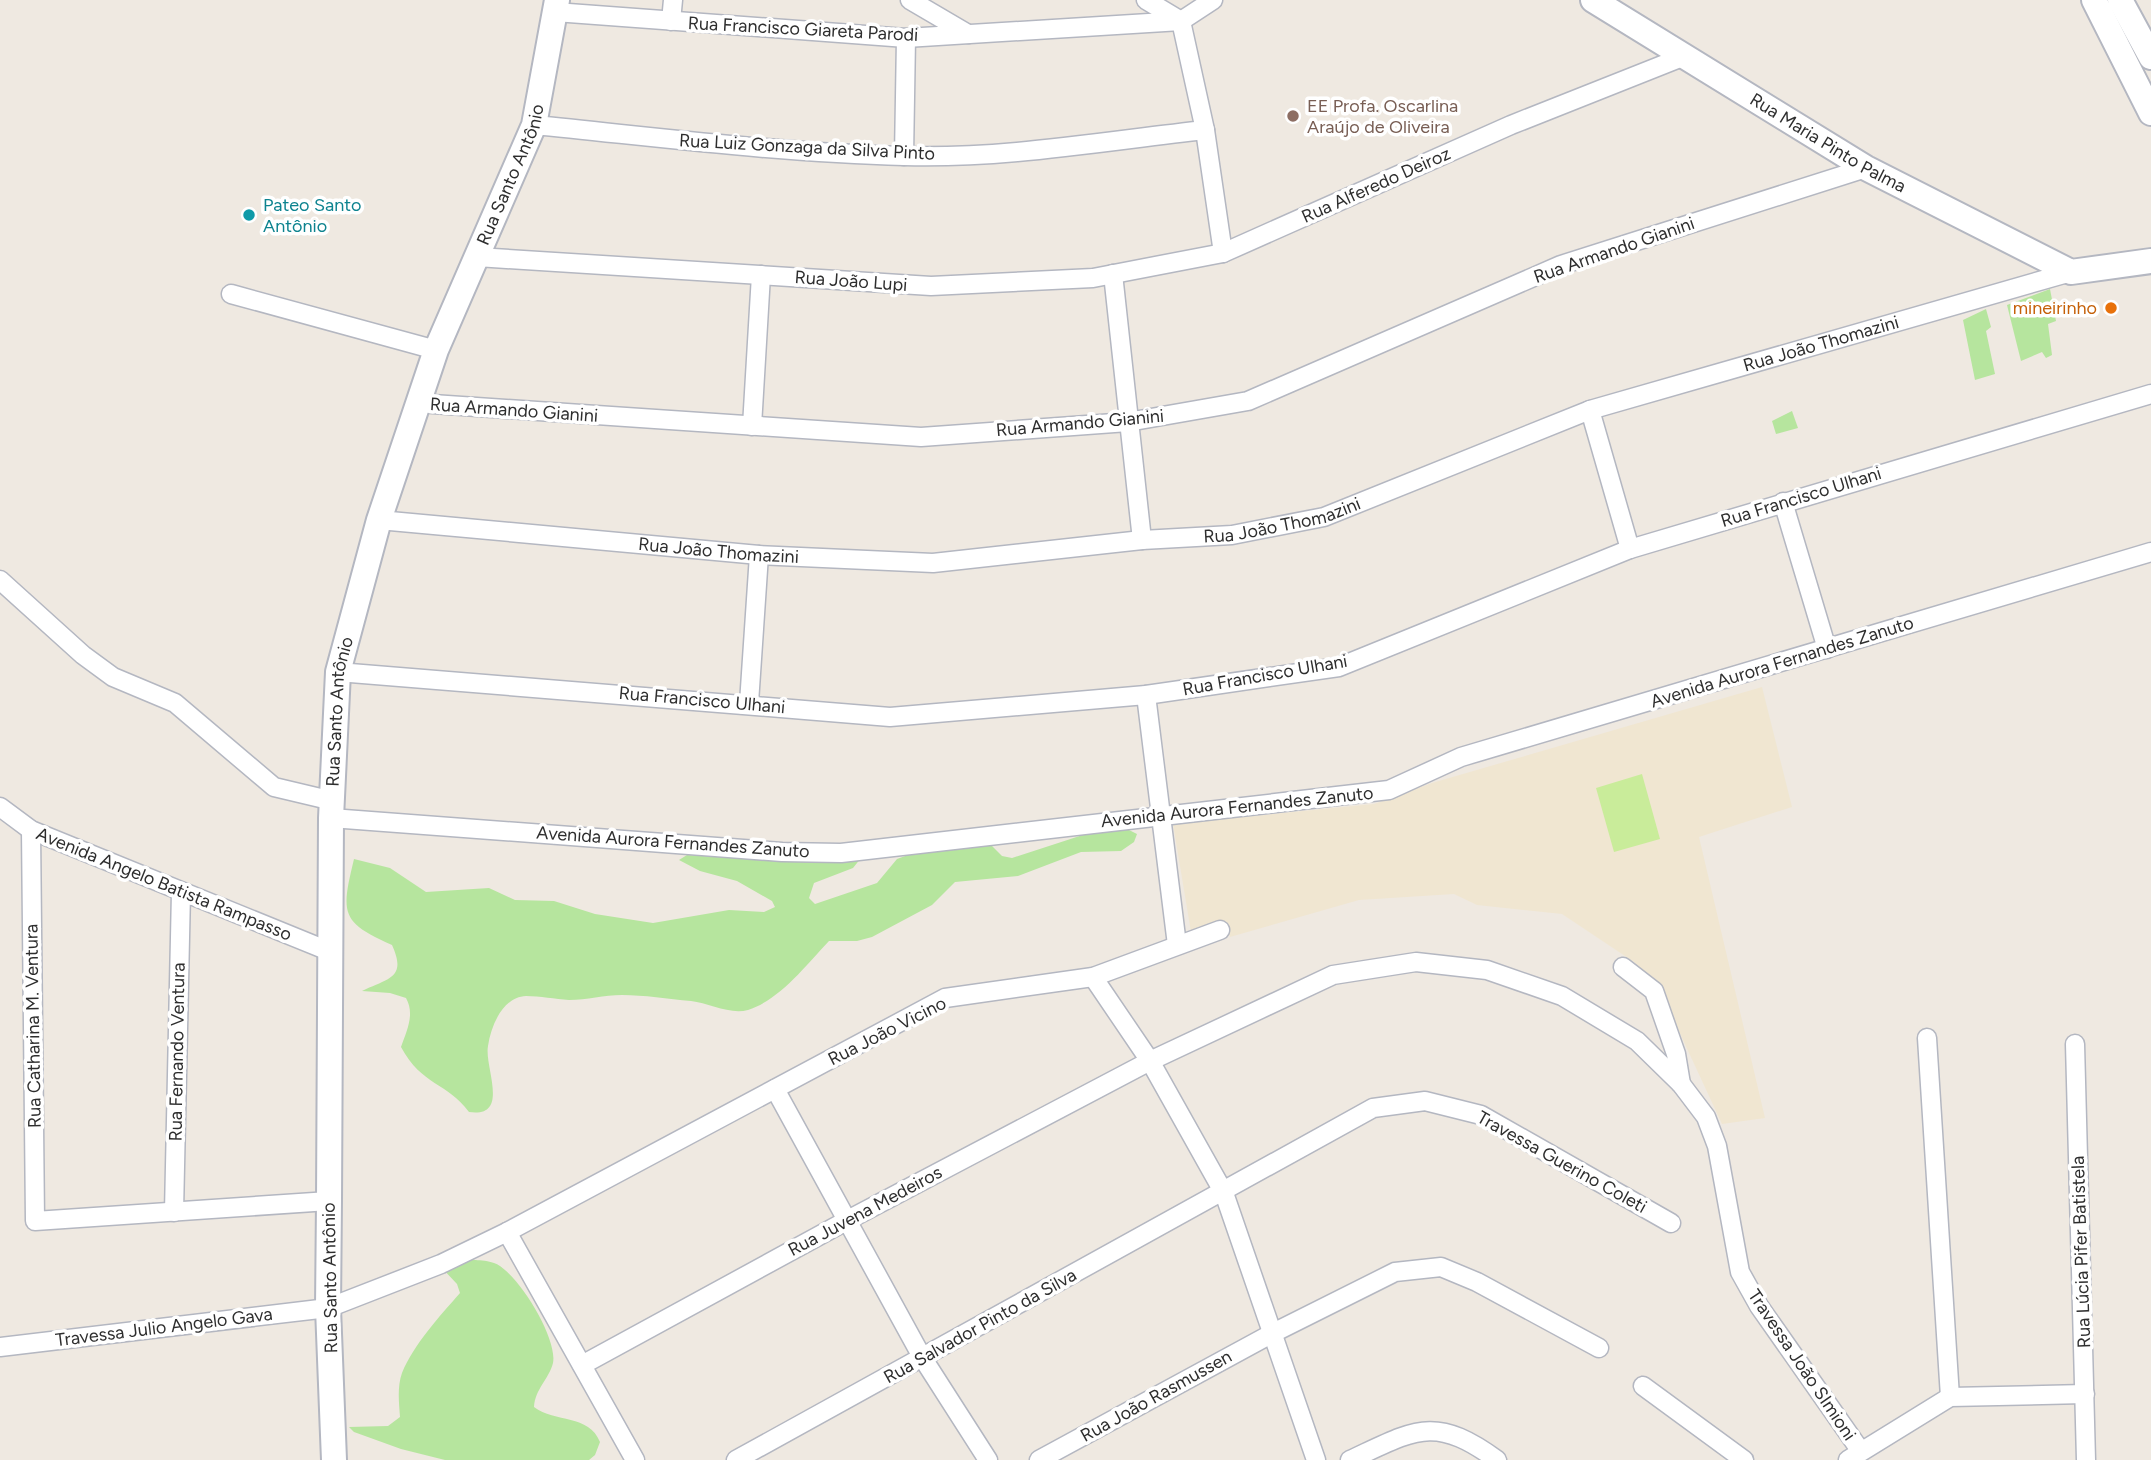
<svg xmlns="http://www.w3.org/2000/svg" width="2151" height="1460" font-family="Figtree,sans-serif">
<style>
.education{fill:#f0e6d1}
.green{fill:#b6e59e}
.pitch{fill:#c9ec9a}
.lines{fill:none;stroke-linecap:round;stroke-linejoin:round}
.street-casing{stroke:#b4b7c1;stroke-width:21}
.secondary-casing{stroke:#b4b7c1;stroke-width:28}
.street{stroke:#fff;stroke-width:18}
.secondary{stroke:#fff;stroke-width:24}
.education-dot{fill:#8d6e63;stroke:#fff;stroke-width:2.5}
.culture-dot{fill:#0f9aa8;stroke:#fff;stroke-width:2.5}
.food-dot{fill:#e8710a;stroke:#fff;stroke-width:2.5}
.labels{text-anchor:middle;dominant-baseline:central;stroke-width:7;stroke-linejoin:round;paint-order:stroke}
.street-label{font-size:18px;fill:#2e2e2e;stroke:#fff}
.education-label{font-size:18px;fill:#785e54;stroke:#fff;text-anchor:start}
.culture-label{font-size:18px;fill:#0d838f;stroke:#fff;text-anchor:start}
.food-label{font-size:18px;fill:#c56008;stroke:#fff;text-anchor:end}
</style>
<rect width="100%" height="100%" fill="#efe9e1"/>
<path class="education" d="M1762 687 1792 807 1699 837 1765 1118 1722 1124 1658 986 1634 962 1562 914 1477 905 1454 894 1359 900 1230 937 1225 922 1191 932 1173 824 1374 804 1432 783Z"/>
<g class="green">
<path d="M2050 289 2056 321 2048 324 2052 355 2046 358 2042 352 2021 361 2007 305Z"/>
<path d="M1986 309 1991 327 1986 331 1995 374 1975 380 1963 320Z"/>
<path d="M1792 411 1798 428 1776 434 1772 421Z"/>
<path d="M1127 829 1137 834 1134 842 1121 851 1081 852 1018 876 955 882 932 905 872 937 857 941H829C806 965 781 999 748 1010 730 1015 709 1003 691 1001 668 999 644 995 622 995 604 995 587 1000 569 1000 555 999 540 996 526 996 503 997 491 1025 488 1046 484 1067 511 1118 469 1112 447 1082 422 1086 401 1047 407 1030 415 1014 406 998L390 993 362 991C389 978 407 978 392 945 340 922 341 913 354 859L390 868 426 892 489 888 515 900 554 901 595 914 653 923 729 910 764 912 775 907 772 901 737 881 700 871 679 860 687 855 802 862 861 858 853 868 814 883 809 898 815 904 877 883 897 859 916 852 945 851 986 840 1002 856 1012 858 1095 831Z"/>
<path d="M455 1249C472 1265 475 1257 494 1263 517 1271 558 1338 553 1363 549 1379 535 1389 534 1407 555 1423 589 1414 600 1442L595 1455 589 1460H445L401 1449 354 1432 349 1427 388 1426 400 1417C399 1403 397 1387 402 1373 414 1344 439 1317 460 1293L457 1284 441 1267Z"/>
</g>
<path class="pitch" d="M1642 774 1660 839 1614 852 1596 788Z"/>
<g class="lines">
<g class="street-casing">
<g id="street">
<path d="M910 0 968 34"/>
<path d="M1146 0 1181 21 1205 130 1223 253"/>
<path d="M555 12 906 38 1181 21 1213 0"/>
<path d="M671 21 673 0"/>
<path d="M534 125C657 137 780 153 904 156 1004 159 1105 141 1205 130"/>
<path d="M904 156 906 38"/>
<path d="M477 257 931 286 1093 278 1223 253 1511 125 1685 56"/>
<path d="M1113 274 1142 540"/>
<path d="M231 294 436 350"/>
<path d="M418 403 921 437 1128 422 1248 401 1561 265 1866 168"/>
<path d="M1590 410 1630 549"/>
<path d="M752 426 761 275"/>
<path d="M1783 502 1827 649"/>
<path id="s1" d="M379 520 759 555 933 563 1142 540 1232 535 1324 517 1590 410 2071 272"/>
<path d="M0 580 83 655 113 677 175 703 274 787 333 801"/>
<path d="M338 672 890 717 1146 695 1339 667 1630 549 2151 394"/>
<path d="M1146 695 1177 945"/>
<path d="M749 703 759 555"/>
<path d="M0 807 31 830 331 952"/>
<path d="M331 818 782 852 841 853 1389 790 1461 757 2151 552"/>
<path d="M31 830 35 1221 329 1201"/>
<path d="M1623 967 1654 991 1676 1054 1681 1084"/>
<path d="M1093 977 1150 1061 1224 1193 1316 1460"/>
<path d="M1927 1038 1950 1397"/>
<path d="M2075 1044 2086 1460"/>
<path d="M775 1089 922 1357 988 1460"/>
<path d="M174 1212 181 892"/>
<path d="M507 1232 635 1460"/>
<path d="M0 1347 328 1308 441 1264 507 1232 945 998 1093 977 1220 930"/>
<path d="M582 1365 846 1221 1150 1061 1333 975 1416 962 1487 970 1562 996 1637 1041 1681 1084 1706 1117 1717 1146 1740 1272 1759 1306 1860 1450"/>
<path d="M1643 1386 1744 1460"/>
<path d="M736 1460 1373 1108 1425 1101 1481 1115 1671 1223"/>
<path d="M1039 1460 1273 1333 1395 1272 1441 1267 1477 1282 1599 1348"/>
<path d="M1350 1460C1415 1430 1434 1414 1497 1460"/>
<path d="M1848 1460 1950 1397 2085 1394"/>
</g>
</g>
<g class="secondary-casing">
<g id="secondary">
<path id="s2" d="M1593 0 1866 168 2071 272 2151 261"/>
<path d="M2094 0 2151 113"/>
<path d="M2120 0 2151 57"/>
<path id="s3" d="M334 1460 328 1308 329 1201 331 818 338 672 379 520 436 350 534 125 557 0"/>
</g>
</g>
<use href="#street" class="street"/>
<use href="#secondary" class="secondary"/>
</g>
<circle class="education-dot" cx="1293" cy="116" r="7"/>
<circle class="culture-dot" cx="249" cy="215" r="7"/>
<circle class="food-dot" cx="2111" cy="308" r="7"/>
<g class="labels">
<g class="street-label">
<text transform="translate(803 29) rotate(3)">Rua Francisco Giareta Parodi</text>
<text stroke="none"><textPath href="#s2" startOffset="275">Rua Maria Pinto Palma</textPath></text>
<text transform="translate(807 147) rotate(3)">Rua Luiz Gonzaga da Silva Pinto</text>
<text stroke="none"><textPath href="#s3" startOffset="1316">Rua Santo Antônio</textPath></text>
<text transform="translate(1376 185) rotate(-24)">Rua Alferedo Deiroz</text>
<text transform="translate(1614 250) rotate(-19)">Rua Armando Gianini</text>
<text transform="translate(851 281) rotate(4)">Rua João Lupi</text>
<text stroke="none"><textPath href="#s1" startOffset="1477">Rua João Thomazini</textPath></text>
<text transform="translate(514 410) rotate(4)">Rua Armando Gianini</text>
<text transform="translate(1080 423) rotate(-5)">Rua Armando Gianini</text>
<text transform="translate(1801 497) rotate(-17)">Rua Francisco Ulhani</text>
<text stroke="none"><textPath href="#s1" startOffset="908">Rua João Thomazini</textPath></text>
<text stroke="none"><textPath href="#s1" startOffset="341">Rua João Thomazini</textPath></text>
<text transform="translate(1782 662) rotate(-17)">Avenida Aurora Fernandes Zanuto</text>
<text transform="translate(1265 675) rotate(-10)">Rua Francisco Ulhani</text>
<text transform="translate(702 700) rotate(5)">Rua Francisco Ulhani</text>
<text stroke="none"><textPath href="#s3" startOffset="749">Rua Santo Antônio</textPath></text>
<text transform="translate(1237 807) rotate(-6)">Avenida Aurora Fernandes Zanuto</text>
<text transform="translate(673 842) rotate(4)">Avenida Aurora Fernandes Zanuto</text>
<text transform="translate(164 884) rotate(22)">Avenida Angelo Batista Rampasso</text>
<text transform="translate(33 1026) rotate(-91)">Rua Catharina M. Ventura</text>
<text transform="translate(887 1031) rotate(-27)">Rua João Vicino</text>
<text transform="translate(177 1052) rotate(-89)">Rua Fernando Ventura</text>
<text transform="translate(1562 1162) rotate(29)">Travessa Guerino Coleti</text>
<text transform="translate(865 1211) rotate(-28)">Rua Juvena Medeiros</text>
<text transform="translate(2081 1252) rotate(-92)">Rua Lúcia Pifer Batistela</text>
<text transform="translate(330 1278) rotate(-91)">Rua Santo Antônio</text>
<text transform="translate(980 1326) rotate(-29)">Rua Salvador Pinto da Silva</text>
<text transform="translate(164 1327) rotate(-7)">Travessa Julio Angelo Gava</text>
<text transform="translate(1802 1365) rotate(56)">Travessa João SImioni</text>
<text transform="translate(1156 1396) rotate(-29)">Rua João Rasmussen</text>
</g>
<g class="education-label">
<text x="1307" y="106">EE Profa. Oscarlina<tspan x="1307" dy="21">Araújo de Oliveira</tspan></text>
</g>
<g class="culture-label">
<text x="263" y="205">Pateo Santo<tspan x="263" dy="21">Antônio</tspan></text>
</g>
<g class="food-label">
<text x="2097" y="308">mineirinho</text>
</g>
</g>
</svg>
